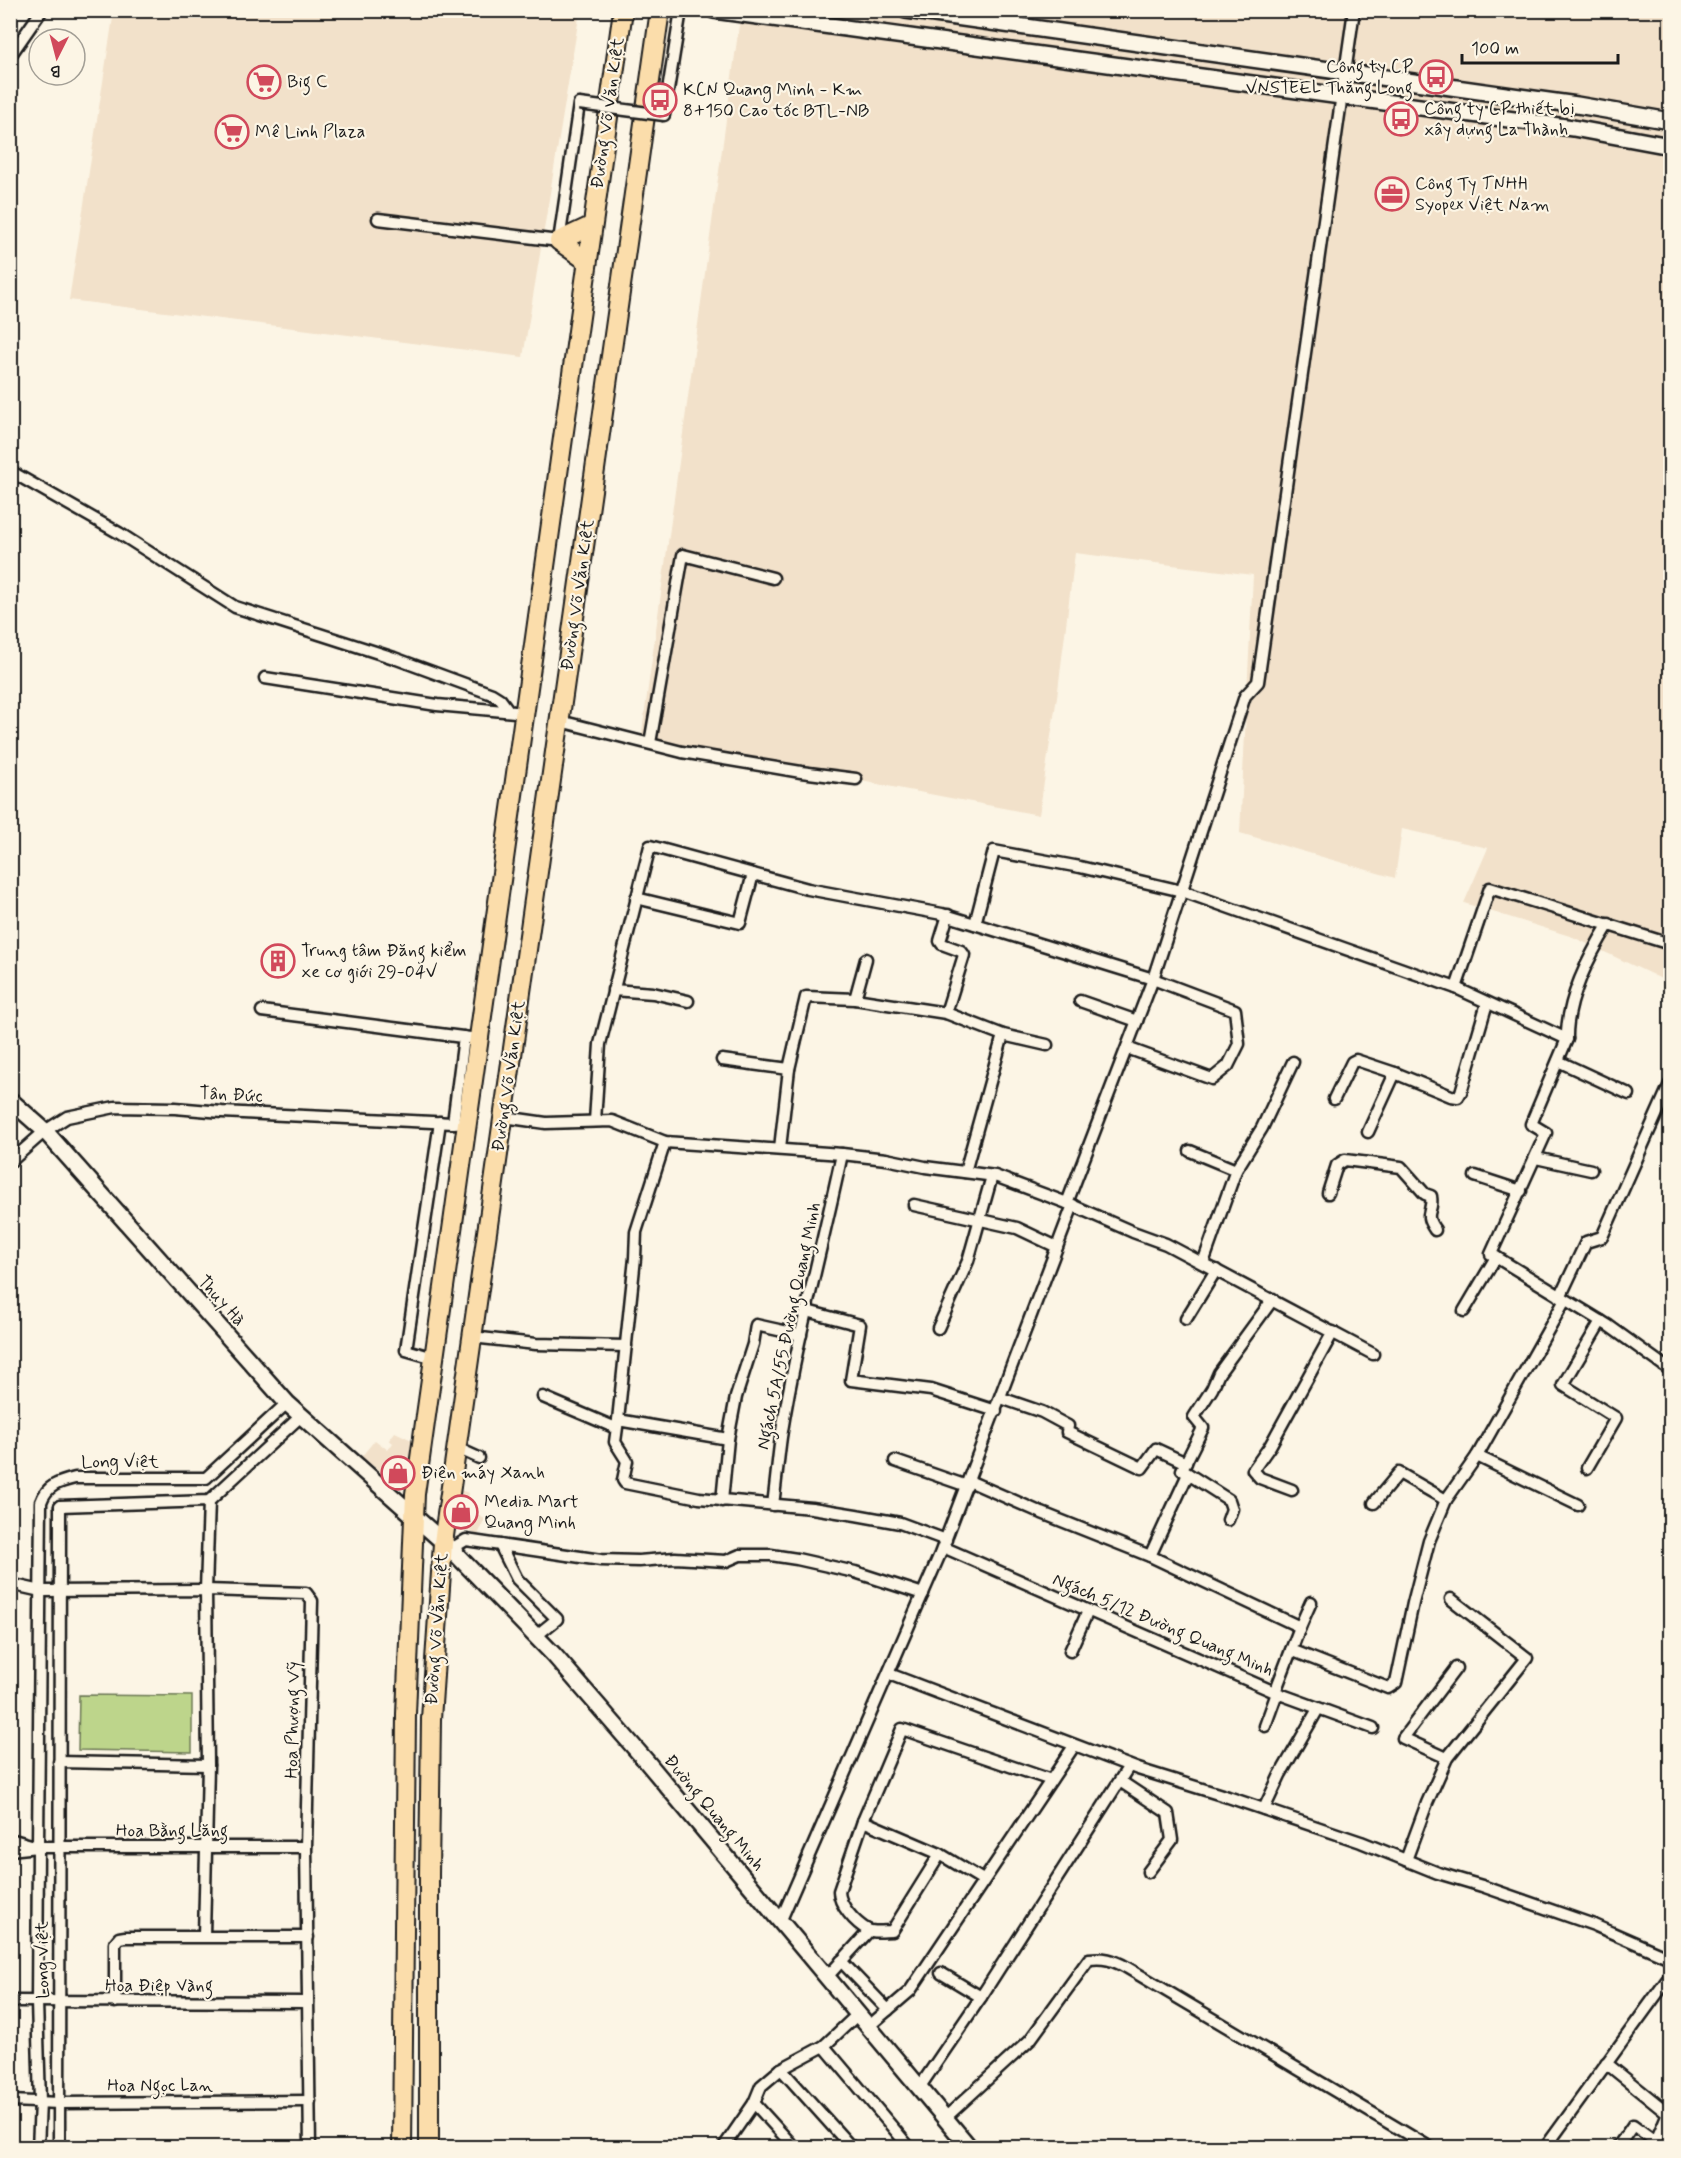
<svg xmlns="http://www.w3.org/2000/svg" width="1681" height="2158" font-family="Mynerve,sans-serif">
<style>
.built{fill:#f2e1ca}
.green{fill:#bdd58b;stroke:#6c7854;stroke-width:1.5}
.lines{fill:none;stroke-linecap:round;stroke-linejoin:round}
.street-casing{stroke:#1c1c1c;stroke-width:15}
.secondary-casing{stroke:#1c1c1c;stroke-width:20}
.highway-casing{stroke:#1c1c1c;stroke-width:22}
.street{stroke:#fcf5e5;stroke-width:10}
.secondary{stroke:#fcf5e5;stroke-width:15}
.highway{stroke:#fbddab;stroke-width:18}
.street-bridge-casing{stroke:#1c1c1c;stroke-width:15;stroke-linecap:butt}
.street-bridge{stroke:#fcf5e5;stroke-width:10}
.labels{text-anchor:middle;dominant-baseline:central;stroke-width:4.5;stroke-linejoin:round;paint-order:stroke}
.poi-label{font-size:18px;fill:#1c1c1c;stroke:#fcf5e5;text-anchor:start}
.street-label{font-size:18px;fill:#1c1c1c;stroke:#fcf5e5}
</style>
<rect width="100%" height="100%" fill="#fcf5e5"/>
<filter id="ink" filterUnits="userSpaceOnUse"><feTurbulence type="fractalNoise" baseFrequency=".0167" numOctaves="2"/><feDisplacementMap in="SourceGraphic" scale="12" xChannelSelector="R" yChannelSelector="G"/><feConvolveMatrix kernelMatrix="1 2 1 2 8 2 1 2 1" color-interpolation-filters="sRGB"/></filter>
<g filter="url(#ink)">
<g class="built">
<path d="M114 11H580L523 357 69 300Z"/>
<path d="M741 11H1670V983L1573 937 1464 903 1488 848 1402 829 1395 878 1240 833 1253 575 1075 553 1058 690 1039 815 641 739Z"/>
<path d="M395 1432 420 1444 408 1492 361 1457 375 1440 388 1450 393 1443 389 1440Z"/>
<path d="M453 1488 469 1493 464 1508 485 1519 478 1535 448 1523Z"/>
</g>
<path class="green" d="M79 1695 192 1696V1752L78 1750Z"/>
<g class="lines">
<g class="street-casing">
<g id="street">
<path d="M10 56 42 10"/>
<path d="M664 115 681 10"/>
<path d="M378 219 559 241 579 104"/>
<path d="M10 471 119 533 235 607 394 658 492 694 500 699 509 711"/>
<path d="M265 678 437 705 515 712"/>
<path d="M560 721 682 752 801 772 856 779"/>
<path d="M650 743 683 555 773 578"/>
<path d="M636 898 740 923 753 874"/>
<path d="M975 924 994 851 1080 867 1182 891 1456 988 1567 1039 1531 1124 1546 1133 1491 1254 1609 1326 1670 1370"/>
<path d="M1456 988 1490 888 1670 944"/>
<path d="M613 990 653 993 688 1001"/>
<path d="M855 999 866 959"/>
<path d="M1080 1001 1137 1021"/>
<path d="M262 1011 478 1039"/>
<path d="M946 1013 964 955 961 951 942 944 940 941 948 915"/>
<path d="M1567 1039C1566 1001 1589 956 1609 924"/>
<path d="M722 1060 789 1069"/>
<path d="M1558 1061 1629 1094"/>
<path d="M1334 1099 1352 1062 1356 1060 1395 1073 1451 1096 1458 1097 1461 1092 1487 1003"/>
<path d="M504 1117 546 1123 612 1121 665 1142 842 1154 886 1159 925 1167 995 1176 1067 1203 1133 1232 1166 1244 1373 1354"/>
<path d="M595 1121 600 1044 650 846 808 889 942 914 1153 979 1235 1010 1239 1044 1228 1066 1212 1079 1127 1048"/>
<path d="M453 1123 464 1037"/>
<path d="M1368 1132 1395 1073"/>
<path d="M780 1148 789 1069 806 997 855 999 946 1013 1003 1035 1047 1045"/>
<path d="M1190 1151 1236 1170"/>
<path d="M1536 1158 1591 1170"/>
<path d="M10 1162 45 1131 67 1117 115 1107 175 1108 222 1112 453 1123 467 1122"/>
<path d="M965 1172 1003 1035"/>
<path d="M1475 1176 1521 1191"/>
<path d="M1328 1193 1337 1165 1345 1160 1401 1167 1425 1194 1431 1196C1434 1213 1422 1212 1435 1230"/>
<path d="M1067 1203 1153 979 1245 696 1258 682 1354 10"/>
<path d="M914 1205 1017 1228 1057 1247"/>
<path d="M1203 1263 1236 1170 1262 1128 1293 1062"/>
<path d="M1560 1297 1586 1242 1602 1237 1670 1084"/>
<path d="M807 1311 860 1325 851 1380 931 1390 996 1411"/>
<path d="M1464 1311 1496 1257"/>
<path d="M1186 1319 1216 1270"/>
<path d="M938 1328 968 1261 992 1176"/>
<path d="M472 1337 536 1344 626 1346"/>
<path d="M434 1358 406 1350 440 1122"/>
<path d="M543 1397 616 1428"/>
<path d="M1001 1398 1042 1412 1068 1426 1067 1432 1142 1468 1156 1449 1186 1463"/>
<path d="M618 1420 635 1258 636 1232 665 1142"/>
<path d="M728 1439 736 1397 753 1344 756 1325 801 1335"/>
<path d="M457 1448 479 1458"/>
<path d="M1477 1456 1578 1505"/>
<path d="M895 1461 967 1486"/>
<path d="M1587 1468 1616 1418 1563 1385 1601 1321"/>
<path d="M969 1481 1042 1513 1150 1556 1300 1627 1311 1602"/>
<path d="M1292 1490 1260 1478 1253 1470 1270 1446 1333 1332"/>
<path d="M722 1501 728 1439 618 1420 615 1442 627 1461 623 1480 625 1483 699 1498 812 1508 856 1515 900 1523 946 1540"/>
<path d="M1374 1503 1399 1473 1446 1500"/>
<path d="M773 1505C776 1482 778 1459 781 1437 796 1342 822 1248 842 1154"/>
<path d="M60 1506 209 1501 301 1416"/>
<path d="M1228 1520 1232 1509 1229 1500 1182 1470 1203 1428 1194 1417 1212 1389 1219 1373 1273 1299"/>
<path d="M500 1545 517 1579 557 1619 536 1636"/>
<path d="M943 1547 1277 1693 1373 1728"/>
<path d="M451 1549 466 1540 601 1560 639 1561 675 1558 726 1561 740 1555H771L797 1559 855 1572 923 1594"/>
<path d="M1150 1556 1188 1474"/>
<path d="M10 1584 41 1591 206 1590 306 1593 312 1601 306 1847 310 2148"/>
<path d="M1291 1650 1388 1688 1396 1683 1413 1603 1429 1541 1446 1500 1477 1456 1565 1300"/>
<path d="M1070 1651 1088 1611"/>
<path d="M889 1674 1138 1769 1228 1797 1361 1842 1438 1873 1482 1886 1594 1925 1670 1958"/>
<path d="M1275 1692 1300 1627"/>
<path d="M1265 1726 1277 1693"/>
<path d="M1447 1758 1403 1738 1456 1668"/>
<path d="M59 1762 208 1765"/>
<path d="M1120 1781 1168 1813 1172 1840 1148 1872"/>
<path d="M1264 1809 1280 1775 1318 1709"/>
<path d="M863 1821 940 1854 983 1880"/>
<path d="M10 1839 31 1845"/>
<path d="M10 1850 38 1847H306"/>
<path d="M940 1854 892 1931C885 1931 874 1933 868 1930 855 1923 839 1905 839 1891L863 1821 902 1729 1051 1780"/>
<path d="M1406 1860 1427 1803 1447 1758 1527 1658 1451 1599"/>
<path d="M780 1922 940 1554 1073 1205"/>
<path d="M204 1936 208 1765 206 1590 209 1501"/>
<path d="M841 1961 888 2010"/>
<path d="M941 1973 981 1997"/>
<path d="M827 1977 869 1931"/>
<path d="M10 2001 308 2002"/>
<path d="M115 2002V1943L119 1938 125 1937H308"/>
<path d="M868 2027 910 1991 1074 1746"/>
<path d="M824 2046 910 2148"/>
<path d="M1606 2063 1668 2113 1653 2148"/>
<path d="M781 2069 852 2148"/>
<path d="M919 2088 981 1997 1129 1766"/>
<path d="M10 2101 60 2103 310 2101"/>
<path d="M754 2103 795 2148"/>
<path d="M944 2119 1030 2040 1089 1959C1104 1957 1113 1960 1126 1967L1431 2148"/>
<path d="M38 2148 40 2102 37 2002 38 1847 41 1502C47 1485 59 1482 75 1478H206L287 1403"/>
<path d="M59 2148 60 1506"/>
<path d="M723 2148 754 2103 761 2086 781 2069 824 2046 858 2014"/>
<path d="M1545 2148 1670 1976"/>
<path d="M1617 2148 1633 2125 1655 2141"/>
</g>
</g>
<g class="secondary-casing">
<g id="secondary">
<path d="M714 10 1573 128 1670 146"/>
<path d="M906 10 1577 105 1670 121"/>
<path d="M10 1100 45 1131 287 1403 451 1549 554 1655 647 1762 970 2148"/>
</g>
</g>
<g class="highway-casing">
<g id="highway">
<path d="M587 261 559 241 591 226"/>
<path d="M402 2148 406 1714 415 1494 623 10"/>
<path d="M429 2148V1875L431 1719 443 1543 660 10"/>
</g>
</g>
<use href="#street" class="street"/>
<use href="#secondary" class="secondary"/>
<use href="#highway" class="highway"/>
<g class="street-bridge-casing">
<path id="street-bridge" d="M579 104 664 115"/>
</g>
<use href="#street-bridge" class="street-bridge"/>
</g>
</g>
<defs>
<g id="bus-ring" transform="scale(1.725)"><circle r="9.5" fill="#fcf5e5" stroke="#d1495b" stroke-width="1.5"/><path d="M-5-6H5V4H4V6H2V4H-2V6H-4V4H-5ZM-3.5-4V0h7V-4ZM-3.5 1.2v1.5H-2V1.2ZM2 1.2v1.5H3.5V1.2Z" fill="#d1495b"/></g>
<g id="supermarket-ring" transform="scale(1.725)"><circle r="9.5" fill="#fcf5e5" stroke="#d1495b" stroke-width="1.5"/><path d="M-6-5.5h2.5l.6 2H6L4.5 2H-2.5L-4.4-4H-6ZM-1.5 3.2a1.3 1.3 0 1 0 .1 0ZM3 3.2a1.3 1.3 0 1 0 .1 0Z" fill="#d1495b"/></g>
<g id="office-ring" transform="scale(1.725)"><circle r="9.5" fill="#fcf5e5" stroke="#d1495b" stroke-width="1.5"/><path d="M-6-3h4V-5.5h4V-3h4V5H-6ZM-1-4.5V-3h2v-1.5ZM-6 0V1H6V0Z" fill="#d1495b"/></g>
<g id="building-ring" transform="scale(1.725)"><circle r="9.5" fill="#fcf5e5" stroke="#d1495b" stroke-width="1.5"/><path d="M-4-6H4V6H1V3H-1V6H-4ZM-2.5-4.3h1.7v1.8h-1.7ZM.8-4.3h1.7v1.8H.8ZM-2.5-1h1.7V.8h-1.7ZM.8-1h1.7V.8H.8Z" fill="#d1495b"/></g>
<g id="shop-ring" transform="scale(1.725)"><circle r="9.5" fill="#fcf5e5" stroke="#d1495b" stroke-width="1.5"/><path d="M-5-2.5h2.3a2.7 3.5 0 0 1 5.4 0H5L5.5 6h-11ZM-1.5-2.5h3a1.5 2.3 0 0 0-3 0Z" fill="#d1495b"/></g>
</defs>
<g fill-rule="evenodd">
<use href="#bus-ring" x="1436" y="77"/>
<use href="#supermarket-ring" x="264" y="82"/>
<use href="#bus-ring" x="660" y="100"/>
<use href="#bus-ring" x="1401" y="119"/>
<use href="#supermarket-ring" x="232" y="132"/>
<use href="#office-ring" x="1392" y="194"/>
<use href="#building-ring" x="278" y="961"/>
<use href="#shop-ring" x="398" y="1473"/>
<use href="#shop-ring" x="461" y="1512"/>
</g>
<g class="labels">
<g class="poi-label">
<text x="1413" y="67" text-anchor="end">Công ty CP<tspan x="1413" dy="21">VNSTEEL Thăng Long</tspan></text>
<text x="287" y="82">Big C</text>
<text x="683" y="90">KCN Quang Minh - Km<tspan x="683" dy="21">8+150 Cao tốc BTL-NB</tspan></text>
<text x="1424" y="109">Công ty CP thiết bị<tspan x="1424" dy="21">xây dựng La Thành</tspan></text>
<text x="255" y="132">Mê Linh Plaza</text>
<text x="1415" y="184">Công Ty TNHH<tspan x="1415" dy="21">Syopex Việt Nam</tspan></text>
<text x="301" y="951">Trung tâm Đăng kiểm<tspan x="301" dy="21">xe cơ giới 29-04V</tspan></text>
<text x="421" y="1473">Điện máy Xanh</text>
<text x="484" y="1502">Media Mart<tspan x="484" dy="21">Quang Minh</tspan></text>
</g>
<g class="street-label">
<text transform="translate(608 113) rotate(-82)">Đường Võ Văn Kiệt</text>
<text transform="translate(578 595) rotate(-82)">Đường Võ Văn Kiệt</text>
<text transform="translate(509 1076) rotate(-82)">Đường Võ Văn Kiệt</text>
<text transform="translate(231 1095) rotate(3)">Tân Đức</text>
<text transform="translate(221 1301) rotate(48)">Thụy Hà</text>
<text transform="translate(789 1326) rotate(-78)">Ngách 5A/55 Đường Quang Minh</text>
<text x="120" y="1462">Long Việt</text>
<text transform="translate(1163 1625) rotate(23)">Ngách 5/12 Đường Quang Minh</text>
<text transform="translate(437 1629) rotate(-86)">Đường Võ Văn Kiệt</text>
<text transform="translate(293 1720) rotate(-89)">Hoa Phượng Vỹ</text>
<text transform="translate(714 1813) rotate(50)">Đường Quang Minh</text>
<text x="172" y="1831">Hoa Bằng Lăng</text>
<text transform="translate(43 1960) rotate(-91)">Long Việt</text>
<text x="159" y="1986">Hoa Điệp Vàng</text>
<text x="160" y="2086">Hoa Ngọc Lan</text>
</g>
</g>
<rect width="1681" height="2158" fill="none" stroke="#fcf5e5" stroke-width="36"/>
<rect x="18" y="18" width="1645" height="2122" fill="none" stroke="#1c1c1c" stroke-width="2" filter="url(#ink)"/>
<g transform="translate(57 57) rotate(186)"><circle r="28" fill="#fcf5e5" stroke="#a29e95" stroke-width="1.5"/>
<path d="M0-4.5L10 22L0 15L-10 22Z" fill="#d1495b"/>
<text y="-9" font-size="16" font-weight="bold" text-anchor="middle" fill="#1c1c1c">B</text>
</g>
<path d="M1462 54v9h156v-9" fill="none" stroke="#1c1c1c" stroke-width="3"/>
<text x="1471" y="54" font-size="18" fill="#1c1c1c" stroke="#fcf5e5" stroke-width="4.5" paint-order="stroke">100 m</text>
</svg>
